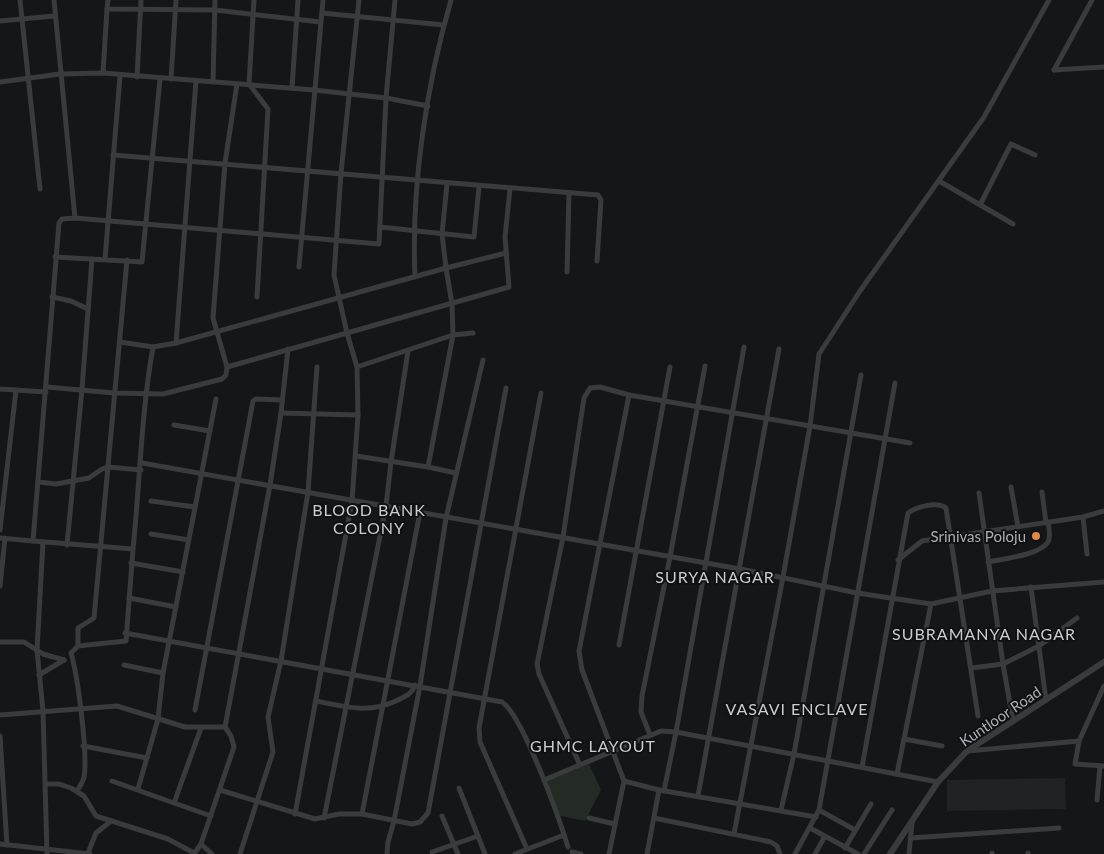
<svg xmlns="http://www.w3.org/2000/svg" width="1104" height="854" font-family="Lato,sans-serif">
<style>
.built{fill:#212224}
.green{fill:#242b24}
.lines{fill:none;stroke-linecap:round;stroke-linejoin:round}
.minor{stroke:#393b3d;stroke-width:5}
.tertiary{stroke:#393b3d;stroke-width:6}
.poi-dot{fill:#dd8b47;stroke:#101112;stroke-width:2}
.labels{text-anchor:middle;dominant-baseline:central;stroke-width:4;stroke-linejoin:round;paint-order:stroke}
.poi-label{font-size:15px;fill:#a9afb5;stroke:#101112;text-anchor:end}
.street-label{font-size:15px;fill:#a9afb5;stroke:#101112}
.neighbourhood-label{font-size:16px;letter-spacing:1px;fill:#c9cdd2;stroke:#101112}
</style>
<rect width="100%" height="100%" fill="#151617"/>
<path class="built" d="M1065 778 1066 809 947 811V780Z"/>
<path class="green" d="M589 764 601 790 585 821 557 815 547 781Z"/>
<g class="lines">
<g class="minor">
<path d="M20 0 40 189"/>
<path d="M54 0 75 218"/>
<path d="M108 0 107 9 215 10 320 22"/>
<path d="M254 0 249 84 268 109 257 297"/>
<path d="M322 13 444 25"/>
<path d="M0 21 54 16"/>
<path d="M1054 70 1092 0"/>
<path d="M1054 70 1104 67"/>
<path d="M103 73 107 9"/>
<path d="M137 77 141 0"/>
<path d="M171 79 176 0"/>
<path d="M0 82 60 74 103 73 314 90 386 98 428 106"/>
<path d="M213 82 215 0"/>
<path d="M237 84 225 163 213 318 227 367 347 333 334 275 341 173 359 0"/>
<path d="M292 88 298 0"/>
<path d="M113 155 598 195 601 200 597 261"/>
<path d="M939 181 1013 224"/>
<path d="M447 184 442 234 446 268 506 253"/>
<path d="M980 205 1011 144 1035 155"/>
<path d="M380 227 474 237 479 187"/>
<path d="M55 257 142 262 160 79"/>
<path d="M105 259 120 76"/>
<path d="M299 267 323 0"/>
<path d="M567 272 569 194"/>
<path d="M415 277C411 188 426 86 451 0"/>
<path d="M52 297 71 301 88 309"/>
<path d="M120 342 153 347 176 343 446 268 452 304 453 335 428 467 456 473"/>
<path d="M176 343 196 81"/>
<path d="M744 347 676 732 938 782"/>
<path d="M357 367 453 335 473 333"/>
<path d="M47 387 114 393 163 394 222 379 226 375 227 367"/>
<path d="M0 389 46 392"/>
<path d="M281 413 358 415"/>
<path d="M174 425 210 431"/>
<path d="M356 456 428 467"/>
<path d="M142 463 740 569 857 593 931 604 992 591 1104 582"/>
<path d="M38 482 56 484 89 478 102 469 108 467 141 470"/>
<path d="M1011 487 1018 527"/>
<path d="M1042 492 1046 523"/>
<path d="M979 493 1003 664 1013 721"/>
<path d="M151 501 195 507"/>
<path d="M420 512 362 814 412 824 420 822 428 813 506 388"/>
<path d="M1083 517 1087 554"/>
<path d="M0 530 16 390"/>
<path d="M151 534 189 540"/>
<path d="M0 538 33 541 59 223 62 219 75 218 379 244 386 98 395 0"/>
<path d="M33 541 133 549C140 482 141 414 153 347"/>
<path d="M43 542 37 650 43 711 47 854"/>
<path d="M67 545 82 389 92 259"/>
<path d="M898 560 922 541 1083 517 1104 511"/>
<path d="M988 562C1002 559 1040 555 1048 542 1051 537 1049 528 1048 522"/>
<path d="M131 563 183 572"/>
<path d="M0 586 5 538"/>
<path d="M1031 587 1046 700"/>
<path d="M129 598 176 607"/>
<path d="M125 633 502 702C523 716 559 818 568 847"/>
<path d="M933 638 965 633"/>
<path d="M0 642H24L43 654 64 660"/>
<path d="M619 645 670 367"/>
<path d="M78 646V628L94 618 127 260"/>
<path d="M124 665 163 673"/>
<path d="M971 668 1003 664 1039 646 1077 618"/>
<path d="M39 675 64 660"/>
<path d="M1104 686 1079 741 1075 764 1104 766"/>
<path d="M316 701C345 707 370 714 398 700 406 696 412 694 415 685"/>
<path d="M195 710 253 401 256 399 282 400"/>
<path d="M0 715 117 706 185 727H225"/>
<path d="M201 728 174 803 211 816"/>
<path d="M650 735 641 712 642 696 670 557 705 366"/>
<path d="M0 736 7 845"/>
<path d="M904 739 942 746"/>
<path d="M83 746 147 758"/>
<path d="M967 751 1079 741"/>
<path d="M579 763 539 674 537 664 563 537 584 398 590 388 600 387 629 395 910 443"/>
<path d="M862 767 908 513C916 507 937 501 946 508L978 716"/>
<path d="M897 774 931 604"/>
<path d="M544 780 661 731 676 732 664 791"/>
<path d="M112 781 174 803"/>
<path d="M624 781 582 670 579 651 629 395"/>
<path d="M46 784H59L71 788 84 796 96 816 168 839 194 853"/>
<path d="M459 788 485 854"/>
<path d="M138 789 158 719 163 673 216 399"/>
<path d="M220 790 315 819 339 814H362"/>
<path d="M77 791C80 786 83 782 84 777 88 754 78 677 71 653L78 646 126 641 133 549"/>
<path d="M698 796 779 349"/>
<path d="M1097 800 1100 766"/>
<path d="M781 810 794 754 861 375"/>
<path d="M819 810 855 830"/>
<path d="M295 814 352 501 358 415 357 367 347 333 509 287 505 237 510 189"/>
<path d="M442 816 458 854"/>
<path d="M324 818 386 506 391 462 408 351"/>
<path d="M589 818 615 824"/>
<path d="M654 818 771 842 777 846 780 854"/>
<path d="M810 828 858 854"/>
<path d="M734 834 783 577 810 426 819 354 860 291 984 117 1049 0"/>
<path d="M910 838 1059 828"/>
<path d="M0 844 90 854"/>
<path d="M201 844 212 854"/>
<path d="M845 848 871 804"/>
<path d="M527 849 480 742 479 728 541 393"/>
<path d="M432 852 478 836"/>
<path d="M572 852 581 854"/>
<path d="M88 853 96 833 111 821"/>
<path d="M992 853V854"/>
<path d="M194 854 201 844 234 747 231 736 225 727 270 485 281 413 288 349"/>
<path d="M240 854 273 752 268 717 281 661 308 492 317 367"/>
<path d="M387 854 388 842 394 821 420 686 446 518 483 360"/>
<path d="M515 854 564 835"/>
<path d="M609 854 624 781 659 790"/>
<path d="M647 854 659 790 816 817"/>
<path d="M795 854 819 810 895 383"/>
<path d="M815 854 825 836"/>
<path d="M864 854 892 810"/>
<path d="M909 854 912 823"/>
<path d="M1028 854V853"/>
</g>
<path class="tertiary" d="M890 854 938 782 967 751 1104 662"/>
</g>
<circle class="poi-dot" cx="1036" cy="536" r="5"/>
<g class="labels">
<g class="poi-label">
<text x="1026" y="536">Srinivas Poloju</text>
</g>
<g class="street-label">
<text transform="translate(1000 716) rotate(-34)">Kuntloor Road</text>
</g>
<g class="neighbourhood-label">
<text x="369" y="509">BLOOD BANK<tspan x="369" dy="18">COLONY</tspan></text>
<text x="715" y="576">SURYA NAGAR</text>
<text x="984" y="633">SUBRAMANYA NAGAR</text>
<text x="797" y="708">VASAVI ENCLAVE</text>
<text x="593" y="745">GHMC LAYOUT</text>
</g>
</g>
</svg>
